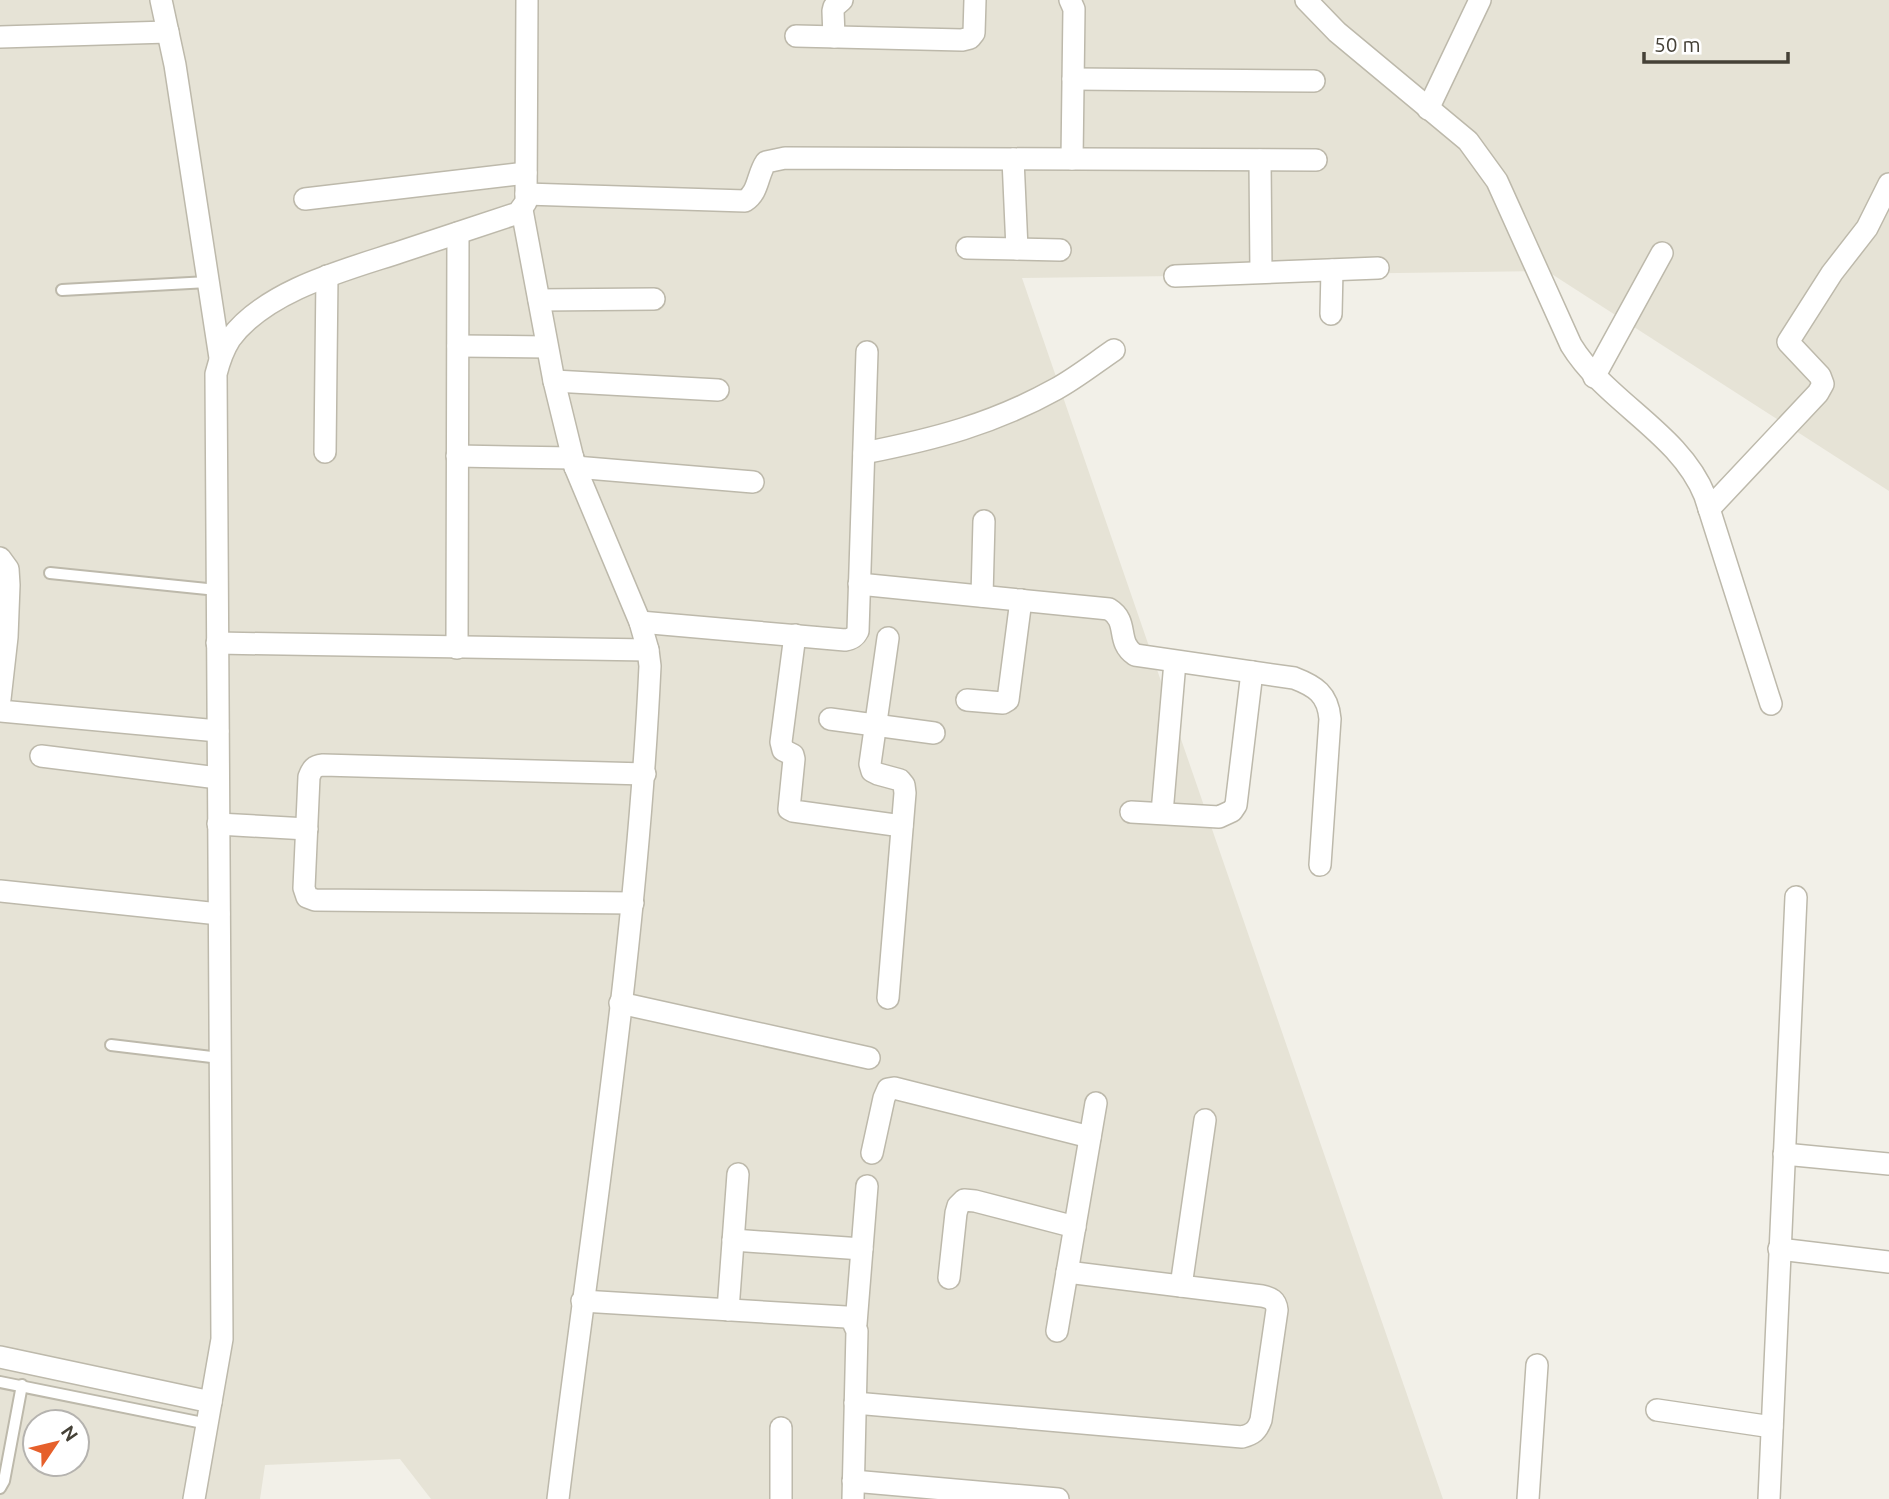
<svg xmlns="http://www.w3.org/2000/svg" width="1889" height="1499" font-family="Ubuntu,sans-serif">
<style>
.residential{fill:#e6e3d6;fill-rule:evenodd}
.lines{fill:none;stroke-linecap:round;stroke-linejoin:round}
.service-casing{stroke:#bdb9ab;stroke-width:14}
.minor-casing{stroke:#bdb9ab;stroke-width:24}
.service{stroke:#fff;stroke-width:10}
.minor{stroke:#fff;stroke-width:21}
</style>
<rect width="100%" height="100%" fill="#f2f0e8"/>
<path class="residential" d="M0 0H1889V491L1547 271 1022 278 1443 1499H431L400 1459 265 1465 260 1499H0ZM35 1422H77V1464H35Z"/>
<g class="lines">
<g class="service-casing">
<g id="service">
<path d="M62 290 208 282"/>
<path d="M50 573 217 590"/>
<path d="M111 1045 220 1058"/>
<path d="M0 1382 208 1424"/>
<path d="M0 1488 4 1481 22 1385"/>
</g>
</g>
<g class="minor-casing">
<g id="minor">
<path d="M161 0 175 65 220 358"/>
<path d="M1070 0 1074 9 1072 159"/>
<path d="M1306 0 1337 32 1468 141 1497 181 1571 345C1606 402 1680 433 1705 496L1771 704"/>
<path d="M796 36 962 40 970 38 974 33 975 0"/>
<path d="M0 37 168 32"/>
<path d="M834 37 833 11 834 7 842 0"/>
<path d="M1073 79 1314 81"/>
<path d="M1428 109 1480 0"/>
<path d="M1013 159 1017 249"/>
<path d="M1260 160 1261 272"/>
<path d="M526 194 745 201C759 192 757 175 766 162L785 158 1316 160"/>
<path d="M305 199 526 173"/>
<path d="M522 210 554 381 575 467 640 622 648 650 650 666C637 945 592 1222 558 1499"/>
<path d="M967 248 1060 250"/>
<path d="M1175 276 1378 268"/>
<path d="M539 300 654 299"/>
<path d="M1331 314 1332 270"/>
<path d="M458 346 547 347"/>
<path d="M1594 377 1662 253"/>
<path d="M554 381 718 390"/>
<path d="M325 452 327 276"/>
<path d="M864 453C935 439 993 424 1056 389 1076 378 1095 363 1114 350"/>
<path d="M457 456 573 458"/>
<path d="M575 467 753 482"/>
<path d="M1709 509 1818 393 1823 384 1820 376 1788 342 1832 273 1867 228 1889 184"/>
<path d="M0 558 8 569 9 585 7 637 0 699"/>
<path d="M859 584 1109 609C1130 622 1115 641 1135 655L1294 678C1315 686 1328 694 1330 719L1320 865"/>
<path d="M982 596 984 521"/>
<path d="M640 622 845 640C852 639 855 637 858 631L867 352"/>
<path d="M795 635 781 742 783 750 793 755 794 759 789 809 793 811 902 826"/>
<path d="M888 638 870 764 872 771 878 774 900 780 904 785 905 793 888 998"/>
<path d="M217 643 648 650"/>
<path d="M457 648 458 233"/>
<path d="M967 700 1003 703 1008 700 1021 600"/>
<path d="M0 711 218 731"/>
<path d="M830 719 934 733"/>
<path d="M41 756 218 778"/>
<path d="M1131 812 1219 817 1232 811 1236 805 1252 672"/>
<path d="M1162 813 1175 662"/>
<path d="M218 824 307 829"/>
<path d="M0 891 219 914"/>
<path d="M633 903 315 900 307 897 304 888 309 777C312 769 314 766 323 765L645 774"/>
<path d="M620 1003 869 1058"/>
<path d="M872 1153 884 1098 888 1089 894 1088 1090 1137"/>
<path d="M1784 1154 1889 1164"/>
<path d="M733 1240 862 1249"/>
<path d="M1779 1249 1889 1262"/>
<path d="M949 1278 956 1213 958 1206 964 1200 975 1201 1075 1227"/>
<path d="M1181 1286 1205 1120"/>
<path d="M582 1301 846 1317 852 1320 857 1331 853 1499"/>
<path d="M728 1310 738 1174"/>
<path d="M856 1324 867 1186"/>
<path d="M1057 1331 1096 1103"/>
<path d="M0 1357 211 1402"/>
<path d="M855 1403 1242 1437C1253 1434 1257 1431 1261 1420L1277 1310C1276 1300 1271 1298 1262 1296L1067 1272"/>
<path d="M1657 1410 1772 1427"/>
<path d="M853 1481 1058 1499"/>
<path d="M194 1499 222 1339 216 374C219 362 223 350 230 339 266 290 345 270 400 252 439 239 479 226 518 213L526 202 527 0"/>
<path d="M781 1499V1428"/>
<path d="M1528 1499 1537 1365"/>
<path d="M1769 1499 1796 897"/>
</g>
</g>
<use href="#service" class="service"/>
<use href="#minor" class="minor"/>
</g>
<g transform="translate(56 1443) rotate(55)"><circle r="33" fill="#ffffff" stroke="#b5b3af" stroke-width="2"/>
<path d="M0-5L12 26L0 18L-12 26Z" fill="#e6602b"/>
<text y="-10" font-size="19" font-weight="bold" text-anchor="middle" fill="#454137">N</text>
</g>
<path d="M1644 52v10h144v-10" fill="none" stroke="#454137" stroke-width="3.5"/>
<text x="1654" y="52" font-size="21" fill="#454137" stroke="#ffffff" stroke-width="5" paint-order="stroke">50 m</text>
</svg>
